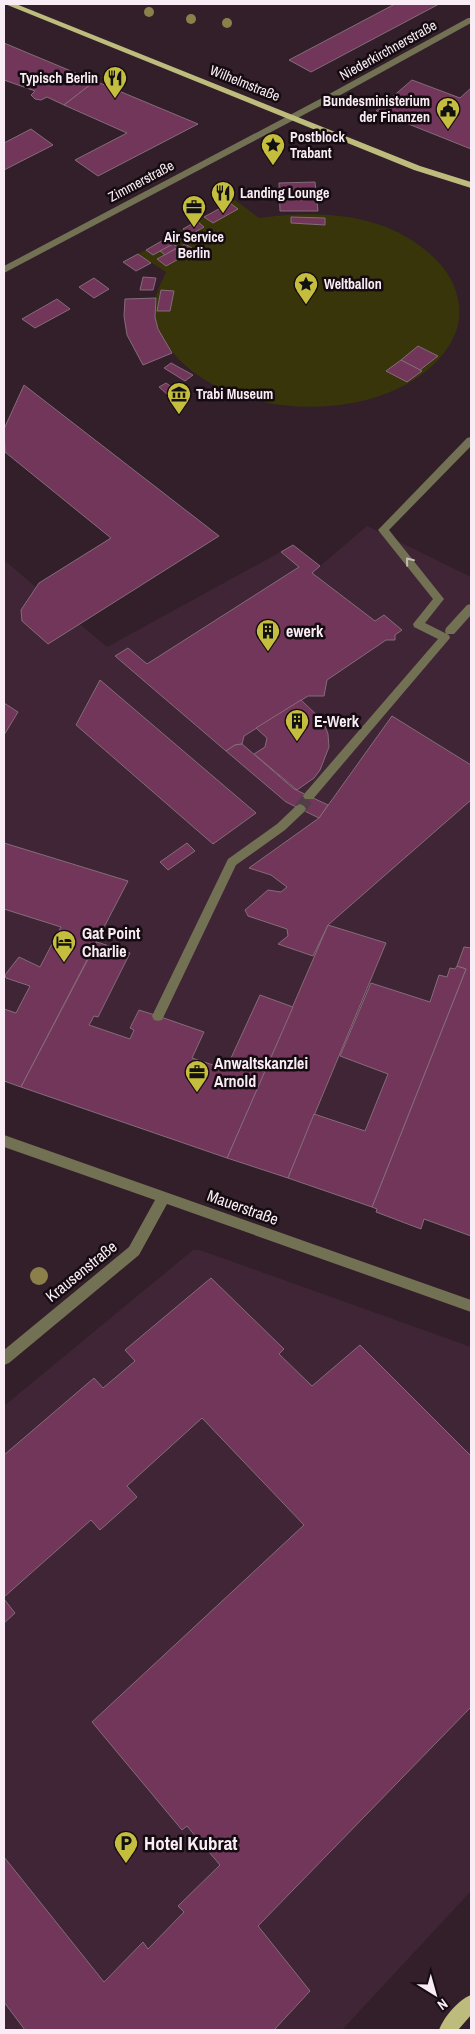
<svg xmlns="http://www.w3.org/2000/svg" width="475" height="2034" font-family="'Archivo Narrow',sans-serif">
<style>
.built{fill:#3f2535}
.green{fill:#38350b}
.building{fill:#72365a;stroke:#846c79}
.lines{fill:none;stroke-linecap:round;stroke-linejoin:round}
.minor-tunnel{stroke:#513e48;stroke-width:12;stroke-dasharray:12 5.5;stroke-linecap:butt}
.minor{fill:#727153;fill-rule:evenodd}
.major{fill:#bebc7d;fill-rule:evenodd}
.tree{fill:#8b7f4a}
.oneway{stroke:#c4bbb4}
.labels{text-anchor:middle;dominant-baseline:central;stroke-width:5;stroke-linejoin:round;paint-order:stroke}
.far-street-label{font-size:14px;fill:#faecf4;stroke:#150c11}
.far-poi-label{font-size:14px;font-weight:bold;fill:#faecf4;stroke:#150c11;text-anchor:start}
.poi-label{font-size:16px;font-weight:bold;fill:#faecf4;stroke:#150c11;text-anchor:start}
.street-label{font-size:16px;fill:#faecf4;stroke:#150c11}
.near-poi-label{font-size:19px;font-weight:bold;fill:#faecf4;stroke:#150c11;text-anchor:start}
</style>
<rect width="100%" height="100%" fill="#331f2a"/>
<g class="built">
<path d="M367 526 471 577V1236L424 1220 421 1229 376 1212 377 1209 4 1081V560L107 647 293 545 320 566Z"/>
<path d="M193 1250H200L471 1347V1891L342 2030H4V1406Z"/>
</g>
<path class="green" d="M235 200 259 218C314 210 379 212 424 249 443 264 456 281 459 305 461 327 453 343 439 359 382 422 247 421 186 366 167 349 149 323 156 296 158 288 163 280 166 272L138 254Z"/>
<g class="building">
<path d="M395 4H439L311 72 289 60Z"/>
<path d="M4 43 35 56 95 81 64 105 47 97 41 100 35 99 31 95 35 91 4 80Z"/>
<path d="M412 80 460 98 471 88V149L376 111Z"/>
<path d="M95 81 198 124 98 176 75 160 127 133 64 105Z"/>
<path d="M31 129 53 145 4 170V143Z"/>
<path d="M315 182 318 211H280L279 183Z"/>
<path d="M230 203 238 209 213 223 204 217Z"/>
<path d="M291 217 325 218V225L291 223Z"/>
<path d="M197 221 204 227 190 235 183 229Z"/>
<path d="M174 234 182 239 153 255 146 250Z"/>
<path d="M173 244 178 247 165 255 160 251Z"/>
<path d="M185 244 195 250 166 266 157 259Z"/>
<path d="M138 254 151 263 136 271 123 262Z"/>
<path d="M143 277 156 278 153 290H140Z"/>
<path d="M94 278 109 289 94 298 79 287Z"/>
<path d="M161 290 174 291 170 311H157Z"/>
<path d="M156 298 155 317 158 329 172 353 143 365 127 335 124 316 125 299Z"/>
<path d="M57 299 70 309 35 328 22 319Z"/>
<path d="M418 346 438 356 420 370 401 360Z"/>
<path d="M401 360 422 371 407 382 386 371Z"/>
<path d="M171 363 193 375 185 381 164 368Z"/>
<path d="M166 383 176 390 168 395 159 387Z"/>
<path d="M24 385 219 536 48 644 22 621 21 610 39 583 111 538 5 452 4 429Z"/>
<path d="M293 545 320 566 312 573 375 621 384 615 402 630 395 635V640H386L327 680 324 696H308L244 736 242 744 235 745 226 751 115 656 128 648 147 664 299 567 281 552Z"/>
<path d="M100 680 256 813 213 844 76 725Z"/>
<path d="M301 700 323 721 328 734 329 747 320 770 314 778 297 790 254 754 265 747 267 738 256 728Z"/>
<path d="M4 703 18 712 4 735Z"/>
<path d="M392 716 471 765V800L328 925 313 956 278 944 288 936 287 929 248 916 245 910 268 890 281 892 287 887 271 875 249 868 319 818Z"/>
<path d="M242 744 294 789 328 805 319 818 286 802 226 751 235 745Z"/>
<path d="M4 843 128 881 21 1087 4 1081V1009L16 1013 30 986 6 978 5 975 19 957 40 967 61 927 4 909Z"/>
<path d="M187 843 195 851 168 870 160 862Z"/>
<path d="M328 925 386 943 288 1178 227 1158Z"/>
<path d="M97 942 130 953 98 1017 94 1016 89 1025 130 1039 134 1030 130 1028 139 1010 158 1016 204 1032 192 1058 228 1070 233 1061 231 1058 260 995 293 1007 227 1158 21 1087Z"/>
<path d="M464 947 471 948V1236L424 1219 421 1229 376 1212 377 1209 372 1207 466 969 457 966Z"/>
<path d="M457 966 466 969 372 1207 288 1178 314 1114 365 1131 388 1074 340 1056 371 983 430 1002 439 975 447 977 450 968 455 969Z"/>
<path d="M211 1278 284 1349 279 1354 312 1386 360 1345 471 1456V1707L258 1926 310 1991 274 2030H25L4 2002V1857L104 1982 143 1942 148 1949 184 1912 178 1906 220 1865 187 1826 182 1830 92 1722 304 1525 202 1418 127 1486 137 1497 100 1530 91 1520 4 1597V1455L94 1378 103 1388 135 1361 125 1350Z"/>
<path d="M4 1599 15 1613 4 1623Z"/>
</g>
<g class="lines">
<path class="minor-tunnel" d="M300 809 309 796"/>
<g class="minor">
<path d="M468 18H471V23L326 103 4 273V266L320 99Z"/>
<path d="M471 437V446L389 530 444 599 425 623 449 635 450 638 313 799H305L303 796 305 793 438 639 414 627 413 624 433 599 378 530 467 438Z"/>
<path d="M471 604V615L454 634H446L445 631 446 628 467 605Z"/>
<path d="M300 804 304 806 306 809 304 812 285 830 236 865 162 1020 158 1021 154 1020 152 1016 228 859 277 824 296 806Z"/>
<path d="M4 1135 471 1300V1312L167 1204 139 1255 9 1363 4 1365V1350L129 1247 155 1200 4 1147Z"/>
</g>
<g class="major">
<path d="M5 4H16L420 166 471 182V188L414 170Z"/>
<path d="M471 1995V2015L458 2030H439C443 2018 459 1999 471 1995Z"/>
</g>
</g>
<g class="tree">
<circle cx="149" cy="12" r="5"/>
<circle cx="191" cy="19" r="5"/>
<circle cx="227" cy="23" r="5"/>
<circle cx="39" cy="1276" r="9"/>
</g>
<defs><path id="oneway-chevron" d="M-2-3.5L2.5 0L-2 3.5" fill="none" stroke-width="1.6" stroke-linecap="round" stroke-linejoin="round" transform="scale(1.25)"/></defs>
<use class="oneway" href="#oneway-chevron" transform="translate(409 561) rotate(-129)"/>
<defs>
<g id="restaurant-pin" transform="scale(1.25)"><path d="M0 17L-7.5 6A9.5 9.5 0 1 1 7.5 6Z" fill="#c4bd3e" stroke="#150c11"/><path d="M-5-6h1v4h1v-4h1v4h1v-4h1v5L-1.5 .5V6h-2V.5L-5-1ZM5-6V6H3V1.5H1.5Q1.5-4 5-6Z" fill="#111"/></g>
<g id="civic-pin" transform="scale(1.25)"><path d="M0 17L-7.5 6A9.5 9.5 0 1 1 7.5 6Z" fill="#c4bd3e" stroke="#150c11"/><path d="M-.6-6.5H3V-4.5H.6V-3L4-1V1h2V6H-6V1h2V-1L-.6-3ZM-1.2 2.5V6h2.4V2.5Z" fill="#111"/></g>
<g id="sight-pin" transform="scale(1.25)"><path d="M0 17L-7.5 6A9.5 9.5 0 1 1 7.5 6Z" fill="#c4bd3e" stroke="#150c11"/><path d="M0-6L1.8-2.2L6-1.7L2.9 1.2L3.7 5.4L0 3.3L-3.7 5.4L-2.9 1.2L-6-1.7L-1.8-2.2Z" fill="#111"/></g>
<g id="office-pin" transform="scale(1.25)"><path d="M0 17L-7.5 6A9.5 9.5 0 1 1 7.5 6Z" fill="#c4bd3e" stroke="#150c11"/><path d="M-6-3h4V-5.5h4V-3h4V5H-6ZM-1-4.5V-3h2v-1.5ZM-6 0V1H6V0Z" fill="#111"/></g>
<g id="museum-pin" transform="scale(1.25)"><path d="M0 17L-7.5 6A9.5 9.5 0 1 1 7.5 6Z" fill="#c4bd3e" stroke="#150c11"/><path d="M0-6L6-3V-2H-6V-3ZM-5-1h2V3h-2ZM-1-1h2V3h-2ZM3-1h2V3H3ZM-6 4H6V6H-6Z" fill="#111"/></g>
<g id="building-pin" transform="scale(1.25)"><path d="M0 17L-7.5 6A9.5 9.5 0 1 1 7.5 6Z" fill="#c4bd3e" stroke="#150c11"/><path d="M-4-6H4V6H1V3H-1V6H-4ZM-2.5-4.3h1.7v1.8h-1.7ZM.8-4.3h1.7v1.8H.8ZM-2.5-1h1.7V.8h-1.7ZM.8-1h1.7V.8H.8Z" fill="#111"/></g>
<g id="hotel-pin" transform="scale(1.25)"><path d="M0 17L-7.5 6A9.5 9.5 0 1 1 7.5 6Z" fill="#c4bd3e" stroke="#150c11"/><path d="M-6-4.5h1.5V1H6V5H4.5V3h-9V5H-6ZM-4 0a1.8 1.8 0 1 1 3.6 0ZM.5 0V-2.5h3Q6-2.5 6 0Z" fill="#111"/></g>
<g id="parking-pin" transform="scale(1.25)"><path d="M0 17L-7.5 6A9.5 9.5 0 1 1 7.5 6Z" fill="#c4bd3e" stroke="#150c11"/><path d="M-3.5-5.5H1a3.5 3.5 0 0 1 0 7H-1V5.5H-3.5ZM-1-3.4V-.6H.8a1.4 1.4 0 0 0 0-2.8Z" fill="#111"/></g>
</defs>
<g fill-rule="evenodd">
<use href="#restaurant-pin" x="115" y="78"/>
<use href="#civic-pin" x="448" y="109"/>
<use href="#sight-pin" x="273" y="145"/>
<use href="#restaurant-pin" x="223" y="193"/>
<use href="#office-pin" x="194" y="207"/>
<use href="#sight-pin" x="306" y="284"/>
<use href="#museum-pin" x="179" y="394"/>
<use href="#building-pin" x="268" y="631"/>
<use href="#building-pin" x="297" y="721"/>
<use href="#hotel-pin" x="64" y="942"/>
<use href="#office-pin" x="197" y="1072"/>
<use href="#parking-pin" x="126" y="1843"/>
</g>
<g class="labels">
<g class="far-street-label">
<text transform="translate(388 50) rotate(-29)">Niederkirchnerstraße</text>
<text transform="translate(245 83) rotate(22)">Wilhelmstraße</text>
<text transform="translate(141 181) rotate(-28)">Zimmerstraße</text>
</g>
<g class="far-poi-label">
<text x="98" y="78" text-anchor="end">Typisch Berlin</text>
<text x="430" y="101" text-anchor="end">Bundesministerium<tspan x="430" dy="16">der Finanzen</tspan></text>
<text x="290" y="137">Postblock<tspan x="290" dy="16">Trabant</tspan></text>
<text x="240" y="193">Landing Lounge</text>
<text x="194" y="237" text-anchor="middle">Air Service<tspan x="194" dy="16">Berlin</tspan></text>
<text x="324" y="284">Weltballon</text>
<text x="196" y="394">Trabi Museum</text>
</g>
<g class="poi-label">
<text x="286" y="631">ewerk</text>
<text x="314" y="721">E-Werk</text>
<text x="82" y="933">Gat Point<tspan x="82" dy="18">Charlie</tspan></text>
<text x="214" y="1063">Anwaltskanzlei<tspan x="214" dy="18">Arnold</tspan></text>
</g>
<g class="street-label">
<text transform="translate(243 1207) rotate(20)">Mauerstraße</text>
<text transform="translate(81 1271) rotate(-39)">Krausenstraße</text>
</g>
<g class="near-poi-label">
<text x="144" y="1843">Hotel Kubrat</text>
</g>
</g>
<rect width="475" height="2034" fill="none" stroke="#faecf4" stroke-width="10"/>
<g transform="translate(435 1994) rotate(143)" stroke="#150c11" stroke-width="4" paint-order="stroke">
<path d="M0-4L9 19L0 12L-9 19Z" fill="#faecf4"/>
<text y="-8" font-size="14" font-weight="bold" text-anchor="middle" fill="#faecf4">N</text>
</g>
</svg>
